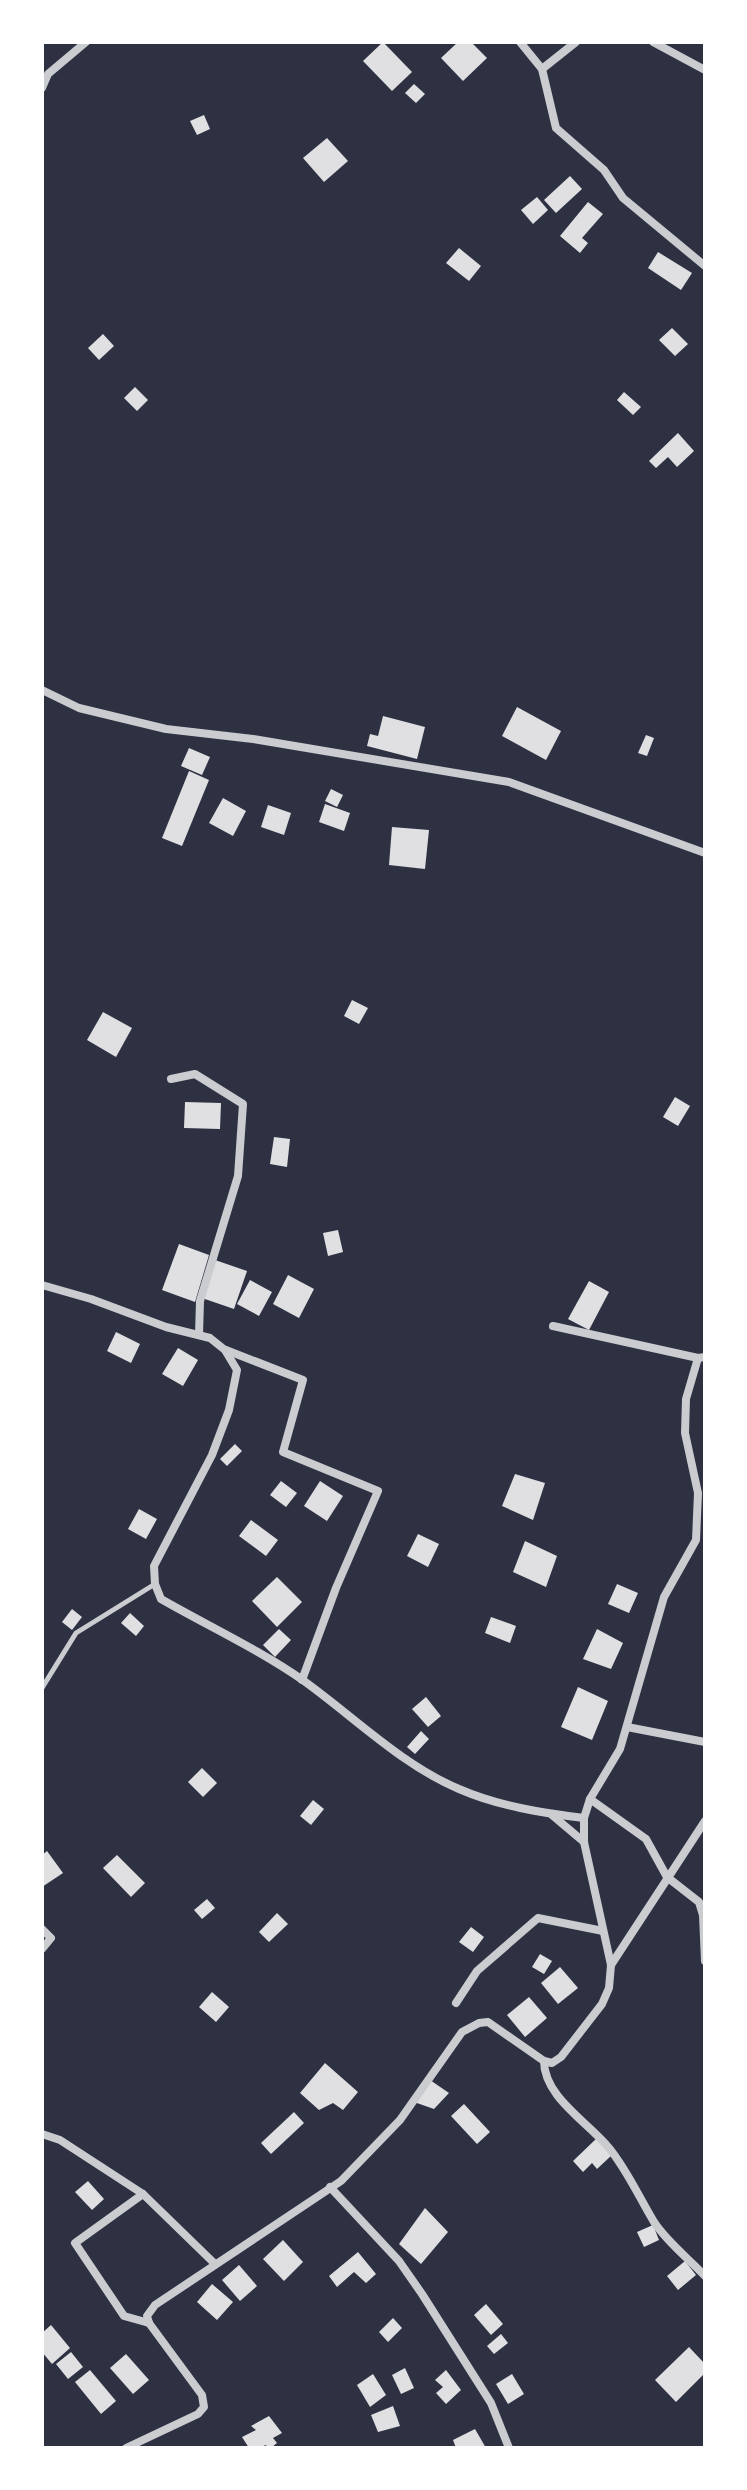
<svg xmlns="http://www.w3.org/2000/svg" width="747" height="2490" font-family="'Crimson Pro',serif">
<style>
.building{fill:#e0e0e3}
.lines{fill:none;stroke-linecap:round;stroke-linejoin:round}
.service{stroke:#caccd0;stroke-width:5}
.minor{stroke:#caccd0;stroke-width:8}
</style>
<rect width="100%" height="100%" fill="#2d3142"/>
<g class="building">
<path d="M383 42 412 72 392 91 363 61Z"/>
<path d="M458 42H471L487 58 463 81 441 58Z"/>
<path d="M414 84 425 94 416 103 405 93Z"/>
<path d="M204 115 210 129 197 135 190 121Z"/>
<path d="M327 138 348 161 324 182 303 158Z"/>
<path d="M570 176 582 189 556 213 544 200Z"/>
<path d="M537 197 548 210 533 224 521 210Z"/>
<path d="M588 202 603 214 582 238 588 243 580 253 560 236Z"/>
<path d="M459 248 481 266 469 281 446 263Z"/>
<path d="M658 252 692 273 681 290 648 268Z"/>
<path d="M672 328 688 344 675 356 659 340Z"/>
<path d="M103 334 114 346 99 360 88 348Z"/>
<path d="M135 387 148 400 137 411 124 398Z"/>
<path d="M624 392 641 407 633 415 617 400Z"/>
<path d="M678 433 694 451 677 467 668 457 656 468 649 461Z"/>
<path d="M517 707 561 731 546 760 502 736Z"/>
<path d="M383 716 425 727 417 759 367 746 370 734 378 736Z"/>
<path d="M646 735 654 738 647 756 638 753Z"/>
<path d="M189 748 210 757 202 775 181 766Z"/>
<path d="M189 771 209 780 182 846 162 838Z"/>
<path d="M331 789 343 795 337 807 325 801Z"/>
<path d="M223 798 246 811 233 836 209 823Z"/>
<path d="M325 804 350 813 344 831 319 822Z"/>
<path d="M268 805 291 813 284 835 261 827Z"/>
<path d="M392 827 429 830 425 869 389 865Z"/>
<path d="M352 1000 368 1008 359 1024 344 1016Z"/>
<path d="M103 1012 132 1028 116 1057 87 1040Z"/>
<path d="M675 1097 690 1106 678 1126 663 1117Z"/>
<path d="M185 1102 221 1103 220 1129 184 1128Z"/>
<path d="M274 1137 290 1139 287 1167 270 1164Z"/>
<path d="M338 1230 343 1252 328 1256 323 1233Z"/>
<path d="M179 1244 209 1255 195 1302 162 1290Z"/>
<path d="M215 1260 247 1271 234 1309 202 1298Z"/>
<path d="M288 1275 314 1289 299 1318 273 1304Z"/>
<path d="M250 1280 272 1292 259 1316 237 1304Z"/>
<path d="M589 1281 609 1292 589 1330 568 1319Z"/>
<path d="M116 1332 140 1344 131 1363 107 1351Z"/>
<path d="M178 1348 198 1360 183 1386 162 1374Z"/>
<path d="M235 1444 242 1451 227 1466 220 1459Z"/>
<path d="M515 1474 545 1483 533 1520 502 1506Z"/>
<path d="M281 1481 297 1493 286 1507 270 1495Z"/>
<path d="M320 1481 343 1496 327 1521 304 1506Z"/>
<path d="M139 1509 157 1519 146 1539 128 1529Z"/>
<path d="M251 1520 278 1540 266 1556 239 1536Z"/>
<path d="M418 1534 439 1544 428 1567 407 1556Z"/>
<path d="M525 1541 557 1556 546 1587 513 1572Z"/>
<path d="M277 1577 302 1602 277 1627 252 1601Z"/>
<path d="M617 1584 638 1593 629 1613 608 1604Z"/>
<path d="M72 1609 82 1617 72 1630 62 1622Z"/>
<path d="M130 1613 144 1626 136 1636 121 1623Z"/>
<path d="M491 1617 516 1626 510 1643 485 1633Z"/>
<path d="M279 1629 291 1640 275 1657 263 1645Z"/>
<path d="M597 1629 623 1643 611 1669 583 1659Z"/>
<path d="M578 1687 608 1701 592 1740 561 1727Z"/>
<path d="M426 1697 441 1716 428 1727 412 1709Z"/>
<path d="M421 1731 429 1739 415 1754 407 1747Z"/>
<path d="M202 1768 217 1783 203 1797 188 1782Z"/>
<path d="M313 1800 324 1809 311 1825 300 1816Z"/>
<path d="M47 1851 63 1873 42 1887V1855Z"/>
<path d="M117 1855 145 1883 131 1897 103 1868Z"/>
<path d="M207 1899 215 1908 202 1919 194 1910Z"/>
<path d="M277 1913 288 1924 269 1942 259 1932Z"/>
<path d="M471 1927 484 1937 473 1952 459 1942Z"/>
<path d="M540 1954 552 1961 544 1974 532 1967Z"/>
<path d="M560 1967 578 1988 558 2004 541 1983Z"/>
<path d="M212 1992 229 2007 216 2022 199 2007Z"/>
<path d="M529 1997 547 2018 525 2037 507 2015Z"/>
<path d="M325 2063 358 2092 343 2110 333 2103 319 2110 300 2093Z"/>
<path d="M430 2080 449 2093 434 2109 414 2102Z"/>
<path d="M464 2104 490 2132 477 2144 451 2116Z"/>
<path d="M294 2112 304 2123 271 2154 261 2143Z"/>
<path d="M597 2138 613 2154 597 2169 592 2163 583 2172 573 2161Z"/>
<path d="M88 2181 104 2199 92 2210 75 2192Z"/>
<path d="M425 2208 448 2232 421 2264 399 2244Z"/>
<path d="M653 2225 659 2240 644 2247 637 2232Z"/>
<path d="M283 2240 303 2262 284 2281 263 2259Z"/>
<path d="M358 2252 376 2274 366 2283 354 2272 337 2287 329 2276Z"/>
<path d="M685 2261 696 2275 678 2290 667 2276Z"/>
<path d="M239 2265 257 2286 240 2301 222 2280Z"/>
<path d="M212 2284 233 2302 217 2320 197 2302Z"/>
<path d="M486 2304 503 2324 491 2335 474 2315Z"/>
<path d="M393 2318 402 2328 388 2342 379 2332Z"/>
<path d="M51 2325 70 2348 52 2364 42 2352V2333Z"/>
<path d="M501 2334 508 2343 494 2354 487 2346Z"/>
<path d="M689 2347 705 2364V2373L676 2402 655 2380Z"/>
<path d="M71 2352 83 2367 68 2379 56 2364Z"/>
<path d="M126 2354 149 2380 133 2394 110 2368Z"/>
<path d="M405 2368 414 2388 401 2394 392 2375Z"/>
<path d="M90 2370 116 2401 101 2414 75 2382Z"/>
<path d="M446 2370 461 2390 446 2404 436 2393 443 2387 435 2380Z"/>
<path d="M373 2374 386 2395 370 2407 357 2385Z"/>
<path d="M512 2374 524 2394 508 2404 496 2384Z"/>
<path d="M393 2406 400 2426 378 2432 371 2415Z"/>
<path d="M269 2416 282 2433 273 2438 277 2443 271 2448 265 2445 262 2448H249L242 2437 256 2430 251 2426Z"/>
<path d="M475 2429 486 2448H456L453 2440Z"/>
</g>
<g class="lines">
<path class="service" d="M42 1688 76 1633 155 1584"/>
<g class="minor">
<path d="M520 42 542 69 556 128 604 170 623 198 705 266"/>
<path d="M653 42 705 70"/>
<path d="M542 69 576 42"/>
<path d="M42 88 48 74 86 42"/>
<path d="M42 690 79 708 166 729 253 739 509 782 705 853"/>
<path d="M171 1079 195 1074 243 1104 238 1176 200 1301 199 1335"/>
<path d="M42 1285 91 1299 166 1327 210 1338 225 1350 237 1370 229 1410 212 1455 154 1566 155 1584 161 1599C208 1626 260 1650 304 1681 354 1717 402 1765 459 1789 498 1806 542 1813 584 1818"/>
<path d="M553 1326 698 1358"/>
<path d="M226 1350 303 1380 283 1452 378 1491 336 1588 302 1680"/>
<path d="M627 1727 705 1742"/>
<path d="M590 1799 646 1839 667 1877 699 1902 703 1915 705 1961"/>
<path d="M552 1815 584 1842"/>
<path d="M42 1929 51 1938 42 1949"/>
<path d="M611 1965 705 1821"/>
<path d="M456 2003 477 1971 538 1918 603 1931"/>
<path d="M544 2061C544 2097 588 2122 609 2148 627 2170 639 2197 654 2222 667 2242 689 2259 705 2276"/>
<path d="M42 2134 60 2140 143 2194 215 2264"/>
<path d="M330 2187 399 2261 422 2294 491 2403 509 2448"/>
<path d="M143 2194 75 2243 124 2316 149 2323"/>
<path d="M126 2448 198 2414 204 2407 202 2395 149 2323 147 2316 155 2305 341 2181 400 2120 462 2032 479 2023 488 2022 544 2061 552 2063 561 2057 602 2004 609 1988 611 1965 584 1842V1818L590 1799 620 1749 664 1597 696 1540 698 1493 685 1433 686 1399 698 1358 705 1357"/>
</g>
</g>
<rect width="747" height="2490" fill="none" stroke="#ffffff" stroke-width="88"/>
</svg>
